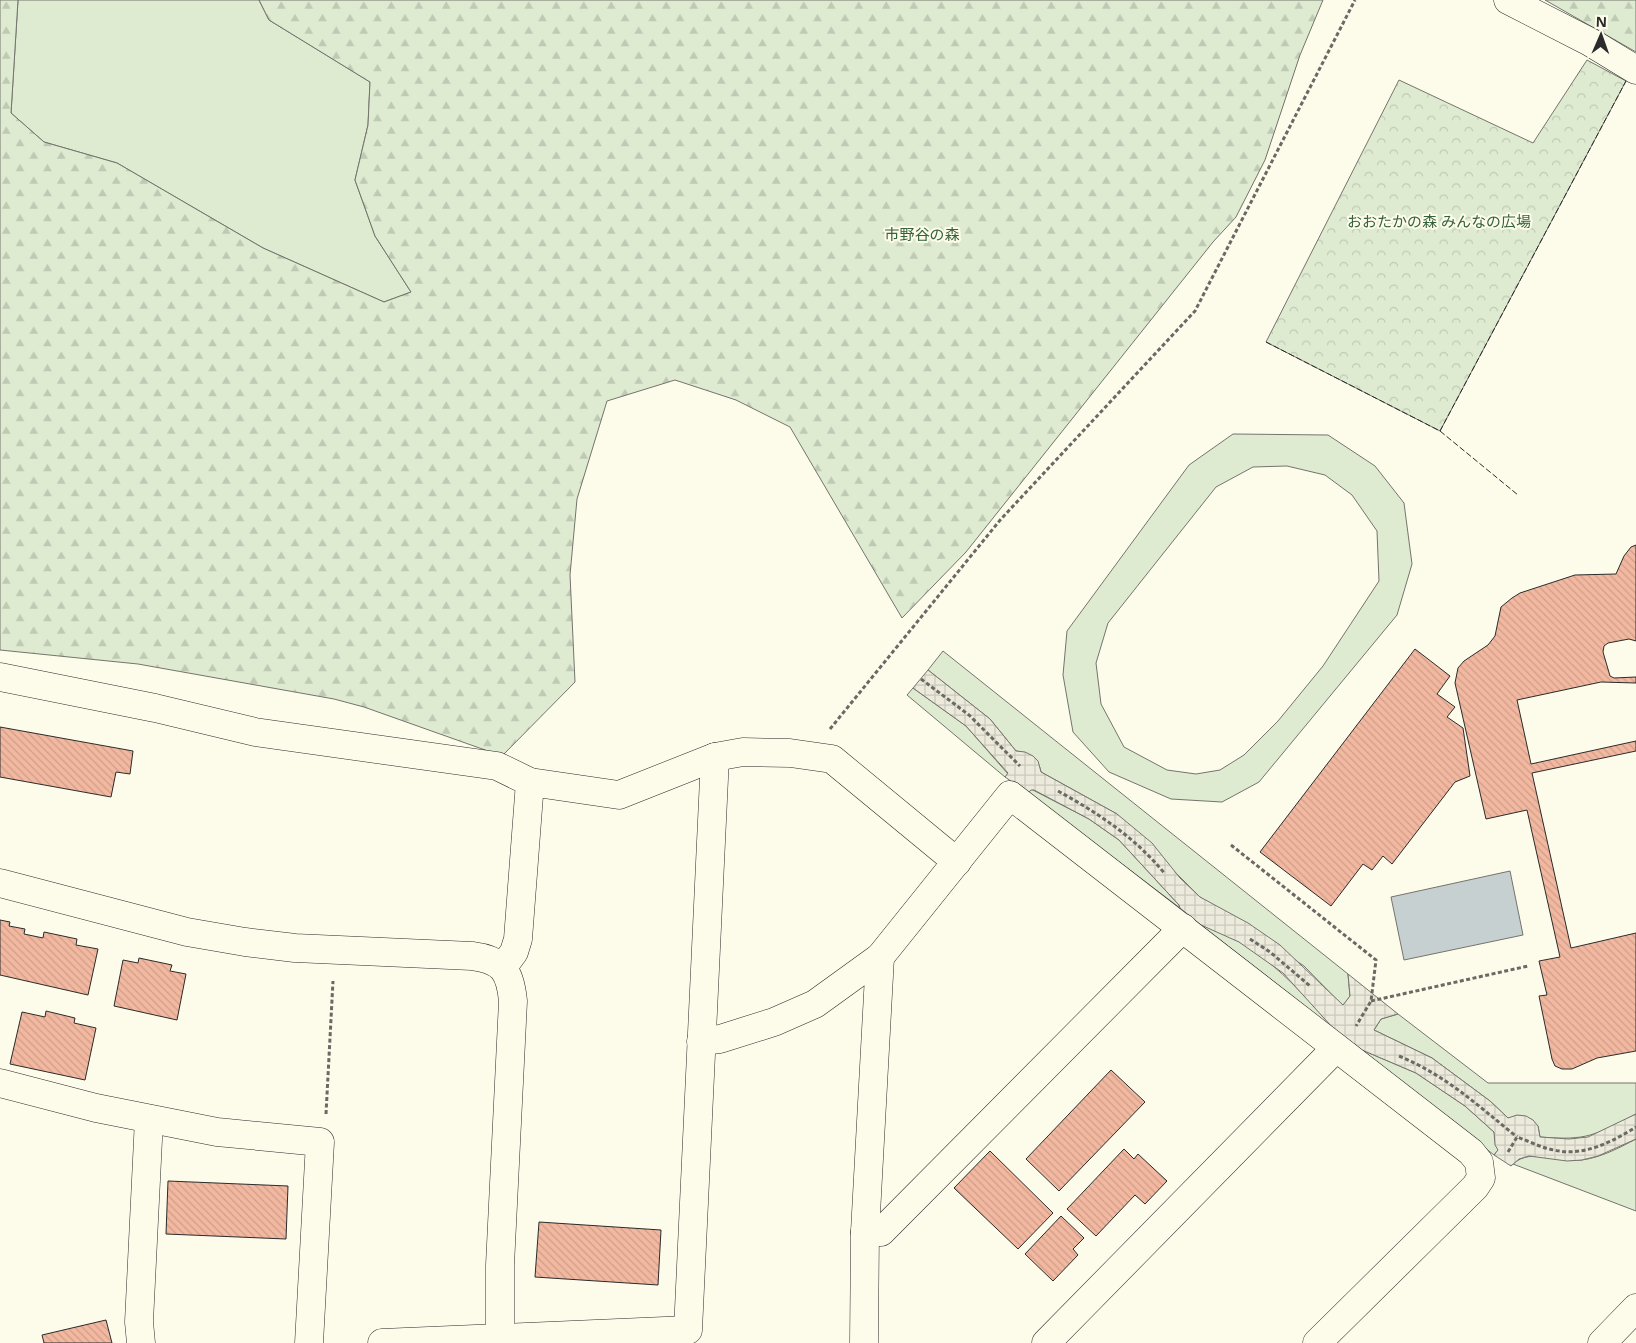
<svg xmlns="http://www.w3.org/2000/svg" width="1636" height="1343" font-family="'Open Sans','Noto Sans JP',sans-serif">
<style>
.grass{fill:#deebd1;stroke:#74746e;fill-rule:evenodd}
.forest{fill:url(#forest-firs);stroke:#74746e}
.park{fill:url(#park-crowns);stroke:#74746e}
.plaza{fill:url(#plaza-grid);stroke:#74746e}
.water{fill:#c7d0d0;stroke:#74746e}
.building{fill:url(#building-back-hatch);stroke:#2b2b2b}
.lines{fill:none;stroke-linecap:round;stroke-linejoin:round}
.minor-casing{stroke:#2b2b2b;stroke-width:29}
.tertiary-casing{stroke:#2b2b2b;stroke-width:29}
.path{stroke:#6a6964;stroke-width:3;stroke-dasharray:4 2.5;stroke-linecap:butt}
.minor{stroke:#fdfbea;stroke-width:28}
.tertiary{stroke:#fdfbea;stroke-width:28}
.fence{stroke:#2b2b2b;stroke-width:1;stroke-dasharray:6 2.5;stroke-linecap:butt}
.labels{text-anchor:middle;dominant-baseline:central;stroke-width:4;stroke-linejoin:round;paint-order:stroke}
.park-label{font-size:15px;fill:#34623c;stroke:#fdfbea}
</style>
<defs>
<pattern id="forest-firs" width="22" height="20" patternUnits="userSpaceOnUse" patternTransform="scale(1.25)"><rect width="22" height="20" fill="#deebd1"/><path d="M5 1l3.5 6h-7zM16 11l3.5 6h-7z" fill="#bfcab4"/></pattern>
<pattern id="park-crowns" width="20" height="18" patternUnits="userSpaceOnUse" patternTransform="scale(1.25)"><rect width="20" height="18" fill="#deebd1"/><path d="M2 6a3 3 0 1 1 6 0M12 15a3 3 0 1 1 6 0" fill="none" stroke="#bfcab4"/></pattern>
<pattern id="plaza-grid" width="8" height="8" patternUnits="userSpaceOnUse" patternTransform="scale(1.25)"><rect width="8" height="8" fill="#eceadb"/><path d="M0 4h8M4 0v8" fill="none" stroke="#cbc9bc"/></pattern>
<pattern id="building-back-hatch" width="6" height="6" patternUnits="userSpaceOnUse" patternTransform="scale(1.25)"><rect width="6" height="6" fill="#f2b8a0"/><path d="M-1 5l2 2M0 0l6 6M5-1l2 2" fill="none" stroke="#d09e8a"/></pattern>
</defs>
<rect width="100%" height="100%" fill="#fdfbea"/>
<g class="grass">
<path d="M18 0H259L269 20 370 82 368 125 355 180 375 236 411 292 384 302 263 248 117 163 44 142 11 113Z"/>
<path d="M1233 434 1328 435 1375 466 1404 503 1412 564 1397 615 1259 782 1222 802 1171 799 1109 772 1073 732 1063 675 1067 631 1189 465ZM1287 466 1325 475 1352 495 1377 531 1379 581 1323 666 1278 721 1244 755 1220 770 1196 774 1167 770 1124 747 1101 704 1096 663 1108 623 1216 487 1253 467Z"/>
<path d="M943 651 1348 974 1350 996 1343 1006 1304 966 1200 897 1117 814 1041 772C1039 759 1029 752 1016 751L990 719 928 670Z"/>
<path d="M913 688 966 726 1008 774 1005 777 907 695Z"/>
<path d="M1031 789 1089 819 1119 840 1179 905 1180 908 1028 793Z"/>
<path d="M1201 925C1257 942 1297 986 1333 1028Z"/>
<path d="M1398 1014 1488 1083H1636V1114C1596 1135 1587 1141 1540 1137L1538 1126 1508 1118 1490 1101 1432 1058 1374 1030 1381 1019Z"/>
<path d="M1362 1050 1416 1073 1465 1106 1494 1132 1498 1150 1494 1155Z"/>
<path d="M1636 1139V1211L1513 1164C1532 1147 1558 1163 1581 1160 1600 1158 1619 1148 1636 1139Z"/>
</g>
<g class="forest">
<path d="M0 0H18L11 113 44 142 117 163 263 248 384 302 411 292 375 236 355 180 368 125 370 82 269 20 259 0H1323L1300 55 1265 160 1236 217 1213 242 966 552 902 618 790 427 736 400 675 380 607 401 577 499 570 575 575 682 502 756 364 707 334 699 138 664 0 650Z"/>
<path d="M1545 0H1636V52Z"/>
</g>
<path class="park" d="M1587 60 1626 81 1440 431 1266 342 1399 80 1533 143Z"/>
<path class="plaza" d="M928 670 990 719 1016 751 1025 752 1033 756 1038 761 1041 772 1117 814 1152 843 1180 878 1200 897 1248 923 1280 945 1343 1005 1350 996 1348 974 1398 1014 1381 1019 1374 1030 1432 1058 1490 1101 1508 1118 1517 1115 1526 1116 1533 1120 1538 1126 1540 1137 1569 1139 1588 1137 1636 1114V1139L1598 1156 1582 1160 1567 1161 1529 1156 1519 1159 1511 1166 1494 1155 1498 1150 1495 1145 1494 1132 1465 1106 1416 1073 1362 1050 1333 1028 1283 973 1239 942 1201 925 1180 908 1179 905 1119 840 1089 819 1034 790H1031L1028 793 1005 777 1008 773 966 726 913 688Z"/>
<path class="water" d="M1510 871 1523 935 1404 960 1391 897Z"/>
<g class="building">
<path d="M1636 545V641L1629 639 1608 643 1604 646 1603 652 1610 676 1614 678 1636 677V683L1601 682 1517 700 1531 764 1636 741V751L1532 773 1571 948 1636 933V1051L1597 1058 1572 1069H1562L1555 1066 1552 1059 1539 996 1547 995 1539 961 1560 957 1527 810 1486 819 1455 683 1458 668 1464 661 1488 645 1495 636 1501 607 1512 598 1520 593 1575 575 1616 574 1624 556 1631 547Z"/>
<path d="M1415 649 1450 676 1437 694 1455 707 1447 717 1463 728 1470 776 1455 782 1392 864 1383 856 1372 870 1363 864 1331 906 1260 852Z"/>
<path d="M0 727 133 751 130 774 116 772 111 797 0 777Z"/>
<path d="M0 920 10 922 9 926 25 929 24 934 43 938 44 932 77 939 76 945 98 949 88 995 0 975Z"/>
<path d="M139 958 172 965 170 971 186 974 177 1020 114 1006 123 960 138 963Z"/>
<path d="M46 1011 75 1018 74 1023 96 1028 85 1080 10 1064 22 1012 45 1017Z"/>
<path d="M1111 1070 1145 1102 1059 1191 1026 1159Z"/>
<path d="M1124 1149 1134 1159 1138 1154 1167 1181 1145 1204 1135 1195 1096 1236 1067 1209Z"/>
<path d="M990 1151 1053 1213 1018 1249 954 1188Z"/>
<path d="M168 1181 288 1186 286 1239 166 1234Z"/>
<path d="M1061 1216 1084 1238 1073 1249 1078 1255 1053 1281 1025 1254Z"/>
<path d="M539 1222 661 1230 658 1285 535 1277Z"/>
<path d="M106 1320 112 1343H44L42 1335Z"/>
</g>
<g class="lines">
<g class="minor-casing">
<g id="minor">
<path d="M1508 0 1590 42 1636 70"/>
<path d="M0 677 155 708 255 732 497 766 530 782 518 939 514 952 503 967"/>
<path d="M715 757 743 752 790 753 832 759 957 862"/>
<path d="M701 1041 720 1039 774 1022 815 1004 880 957 1010 795 1471 1152 1479 1162 1481 1178 1475 1187 1317 1343"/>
<path d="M0 1083 96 1108 217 1132 320 1142 309 1343"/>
<path d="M865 1232H881L1183 928"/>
<path d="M141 1343 139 1322 149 1119"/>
<path d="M382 1343 688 1330 715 757 619 795 530 782"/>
<path d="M864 1343 865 1232 880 957"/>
<path d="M1046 1343 1336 1048"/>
</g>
</g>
<g class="tertiary-casing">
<g id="tertiary">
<path d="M0 883 187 932 245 942 295 948 472 956C503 960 510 971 513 1001L500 1265V1343"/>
<path d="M1602 1343 1636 1308"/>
</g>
</g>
<g class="path">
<path d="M921 679 969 715 1020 766"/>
<path d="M830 729 1001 519 1195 311 1355 0"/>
<path d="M1058 791C1098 813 1136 838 1165 874"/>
<path d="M1231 845 1376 960 1371 1001 1356 1026"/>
<path d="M1250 939 1270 952 1310 986"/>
<path d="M1371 1001 1528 966"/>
<path d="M1399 1056C1447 1076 1477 1105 1517 1137"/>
<path d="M326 1114 333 981"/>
<path d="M1508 1152 1517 1137C1529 1141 1541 1148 1554 1150 1583 1157 1612 1142 1636 1127"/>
</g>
<use href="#minor" class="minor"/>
<use href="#tertiary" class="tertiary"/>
<g class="fence">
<path d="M1266 342 1440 431 1518 495"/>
<path d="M1440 431 1626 81"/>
</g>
</g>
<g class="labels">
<g class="park-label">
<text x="1439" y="221">おおたかの森 みんなの広場</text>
<text x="922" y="234">市野谷の森</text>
</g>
</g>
<g transform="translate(1601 35) rotate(2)" stroke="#fdfbea" stroke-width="4" paint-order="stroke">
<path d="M0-4L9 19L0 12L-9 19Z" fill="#2b2b2b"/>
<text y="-8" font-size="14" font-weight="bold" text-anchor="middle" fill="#2b2b2b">N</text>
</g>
</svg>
